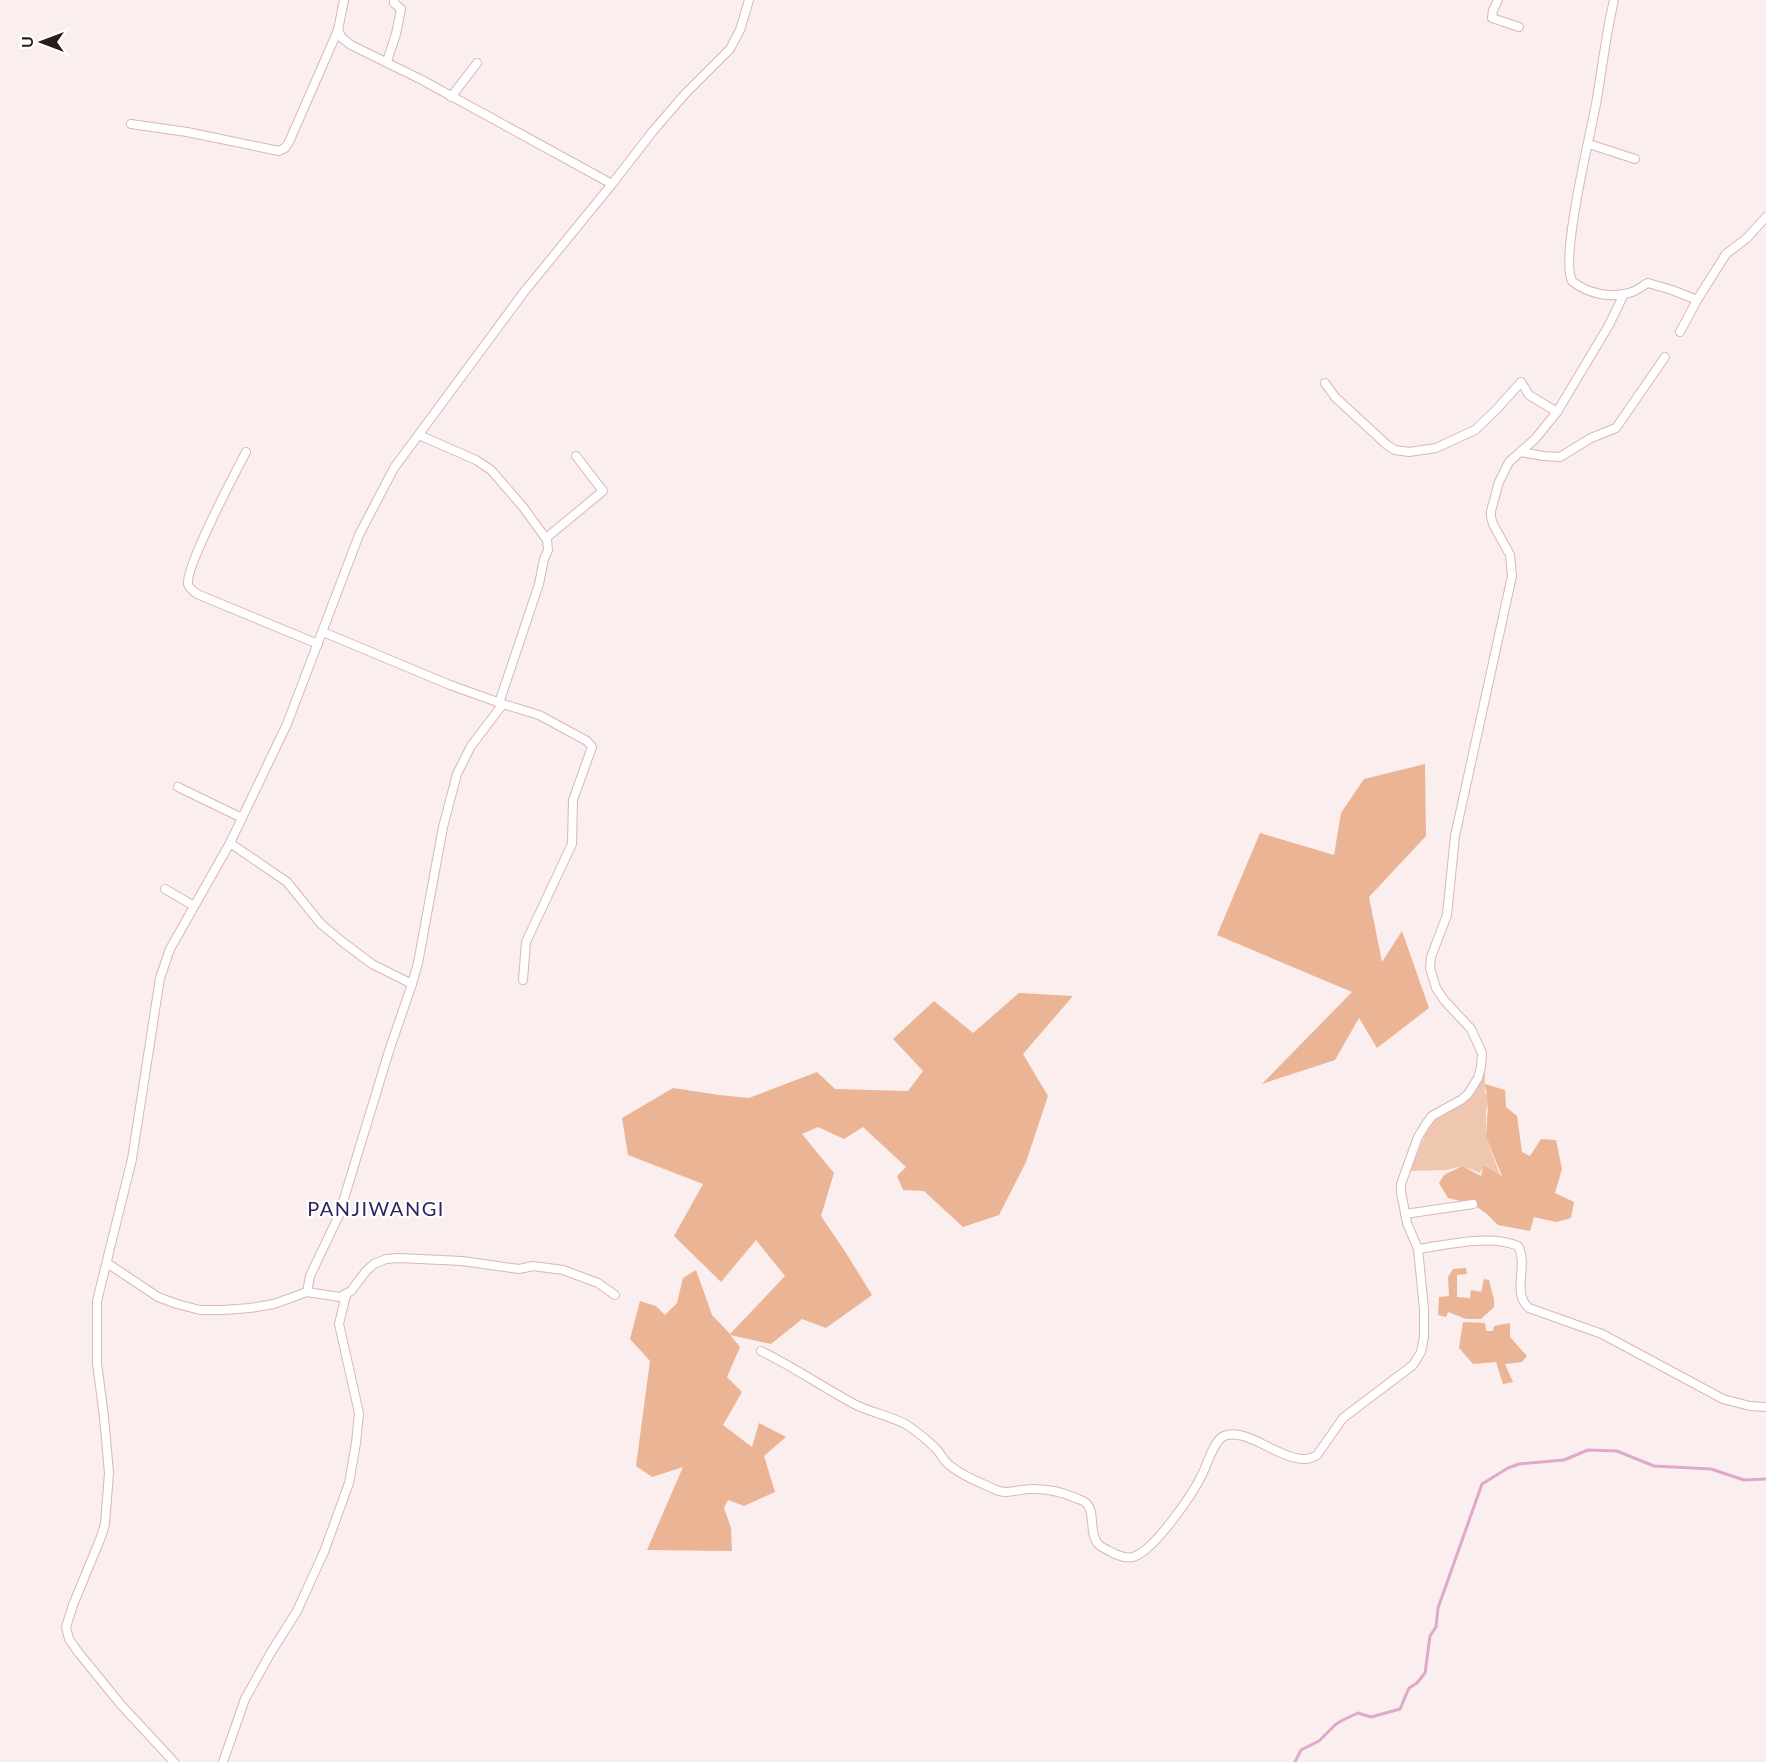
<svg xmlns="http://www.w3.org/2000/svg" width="1766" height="1762" font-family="Lato,sans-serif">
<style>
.green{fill:#efc7b0}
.forest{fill:#ebb494}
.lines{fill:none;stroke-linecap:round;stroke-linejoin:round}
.stream{stroke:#dea9cc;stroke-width:3}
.street-casing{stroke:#d8b7b8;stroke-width:10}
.street{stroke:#fff;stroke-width:8}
.labels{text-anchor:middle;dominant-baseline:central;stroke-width:4.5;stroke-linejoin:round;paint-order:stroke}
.quarter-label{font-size:20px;letter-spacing:1.5px;fill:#2d2560;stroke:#fff}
</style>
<rect width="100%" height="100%" fill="#fbeeee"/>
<path class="green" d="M1485 1072V1093L1490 1099 1486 1110V1137L1500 1175 1485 1165 1480 1173 1462 1166 1446 1170 1410 1171 1430 1123Z"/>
<g class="forest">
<path d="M1425 764 1426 836 1369 897 1382 962 1402 931 1429 1008 1377 1048 1359 1018 1335 1060 1262 1084 1352 992 1217 935 1260 833 1334 855 1341 813 1364 779Z"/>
<path d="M1019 993 1073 996 1023 1054 1048 1096 1026 1162 999 1215 963 1227 924 1191 903 1190 897 1176 906 1167 863 1127 844 1139 818 1127 802 1134 834 1173 821 1216 846 1253 872 1295 826 1328 802 1319 771 1344 730 1335 740 1347 727 1377 742 1392 723 1425 752 1447 759 1423 786 1437 764 1456 775 1492 744 1506 728 1500 724 1508 731 1528 732 1551 647 1550 683 1467 652 1477 636 1466 650 1361 630 1339 640 1301 656 1306 665 1315 677 1303 683 1278 696 1270 712 1315 730 1334 785 1276 756 1240 721 1282 674 1236 703 1184 628 1155 622 1118 673 1088 719 1095 749 1098 817 1072 835 1089 908 1091 923 1071 893 1039 934 1001 973 1033Z"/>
<path d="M1485 1084 1505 1090 1506 1107 1517 1116 1522 1152 1530 1156 1541 1139 1556 1140 1562 1169 1555 1193 1574 1202 1571 1218 1556 1222 1534 1217 1530 1231 1498 1225 1487 1214 1473 1204 1448 1198 1439 1183 1444 1175 1462 1166 1481 1176 1484 1165 1502 1176 1486 1137 1488 1104Z"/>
<path d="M1466 1268 1467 1274 1457 1275V1297L1470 1298 1471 1290 1481 1292 1484 1279 1489 1280 1494 1300V1307L1481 1319H1466L1448 1312 1446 1317 1438 1315 1439 1297 1449 1296 1448 1277 1453 1269Z"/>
<path d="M1463 1322 1485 1323 1486 1331H1493L1494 1326 1510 1323V1337L1527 1356 1522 1362 1505 1364 1513 1382 1503 1384 1496 1362 1473 1364 1459 1348Z"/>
</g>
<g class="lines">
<path class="stream" d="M1295 1762 1301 1750 1319 1741 1336 1724 1345 1719 1358 1713 1371 1717 1400 1709 1409 1688 1417 1683 1425 1673 1430 1636 1436 1627 1438 1608 1482 1484 1508 1468 1519 1464 1564 1460 1588 1450 1617 1451 1654 1466 1711 1469 1744 1480 1766 1479"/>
<g class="street-casing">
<g id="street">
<path d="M344 0 338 30 342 38 351 45 422 80 612 184"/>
<path d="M1498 0 1493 10 1492 18 1519 27"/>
<path d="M1614 0C1606 33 1602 70 1596 104 1590 136 1560 258 1572 281 1588 294 1612 299 1632 292 1638 290 1643 285 1648 283L1672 290 1697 300 1726 254 1747 238 1766 217"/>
<path d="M387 61 396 34 401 9 394 3V0"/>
<path d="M451 97 477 63"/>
<path d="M131 124 187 132 279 151 285 148 289 142 338 30"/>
<path d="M1589 144 1635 159"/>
<path d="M1680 332 1697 300"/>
<path d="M1325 383 1335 397 1387 445 1395 450 1409 452 1436 448 1475 430 1497 409 1521 382 1529 395 1557 412"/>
<path d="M419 435 476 460 491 470 523 507 547 540 548 550 544 559 539 584 499 703"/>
<path d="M246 452C236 471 185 568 188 584 189 588 193 591 197 594L318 644"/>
<path d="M1521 452 1543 456 1560 457 1591 438 1616 428 1665 357"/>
<path d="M546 538 603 491 576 456"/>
<path d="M323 632 450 685 503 704"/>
<path d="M178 787 242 818"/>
<path d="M230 843 287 882 321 924 344 943 372 964 412 984 389 1051 339 1215 310 1276 307 1292"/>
<path d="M165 889 194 906"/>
<path d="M412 984 418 963 443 827 457 774 471 746 503 704 539 715 587 741 592 747 573 800 572 844 526 942 523 980"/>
<path d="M1405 1214 1473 1204"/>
<path d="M1418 1249C1447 1245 1490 1234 1518 1246 1529 1265 1511 1293 1529 1308L1602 1334 1723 1399 1750 1406 1766 1407"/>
<path d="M107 1263 158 1297 177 1304 200 1310H223L250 1308 274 1304 307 1292 340 1297 351 1291 366 1271 374 1264 386 1259 398 1258 462 1261 519 1269 533 1266 563 1270 598 1283 615 1295"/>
<path d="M761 1351C794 1367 824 1388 856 1405 873 1413 891 1416 907 1425 917 1432 927 1439 935 1448 940 1452 942 1458 946 1462 958 1474 979 1482 994 1489 1007 1496 1020 1488 1034 1489 1048 1489 1065 1493 1078 1499 1081 1500 1084 1501 1086 1503 1096 1511 1088 1534 1099 1545 1104 1549 1110 1551 1115 1554 1121 1556 1126 1559 1133 1557 1154 1551 1192 1495 1202 1475 1207 1465 1214 1440 1224 1436 1250 1425 1292 1473 1317 1455L1343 1418 1413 1365 1421 1352 1424 1337V1309L1418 1249 1407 1223 1401 1192V1184L1418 1137 1426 1124 1432 1116 1461 1100 1468 1094 1478 1078 1481 1067 1482 1053 1471 1029 1444 1000 1436 988 1430 968 1431 957 1447 915 1455 836 1512 576 1510 555 1493 524 1491 517V511L1499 482 1509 462 1535 439 1557 412 1609 325 1624 294"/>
<path d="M174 1762 122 1706 78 1652 69 1639 66 1627 73 1605 101 1537 105 1524 109 1473 104 1417 97 1363V1301L132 1159 160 978 170 949 230 843 287 724 359 535 394 468 524 292 612 184 653 131 685 94 730 49 740 30 749 0"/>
<path d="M223 1762 245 1699 270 1654 297 1611 324 1552 349 1483 356 1443 359 1413 339 1324 346 1295"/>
</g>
</g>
<use href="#street" class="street"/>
</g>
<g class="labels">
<g class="quarter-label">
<text x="376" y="1208">PANJIWANGI</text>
</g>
</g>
<g transform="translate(42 42) rotate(270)" stroke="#ffffff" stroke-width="4.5" paint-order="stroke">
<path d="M0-4.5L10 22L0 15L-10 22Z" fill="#281c1c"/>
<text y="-9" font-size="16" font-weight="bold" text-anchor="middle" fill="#281c1c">U</text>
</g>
</svg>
